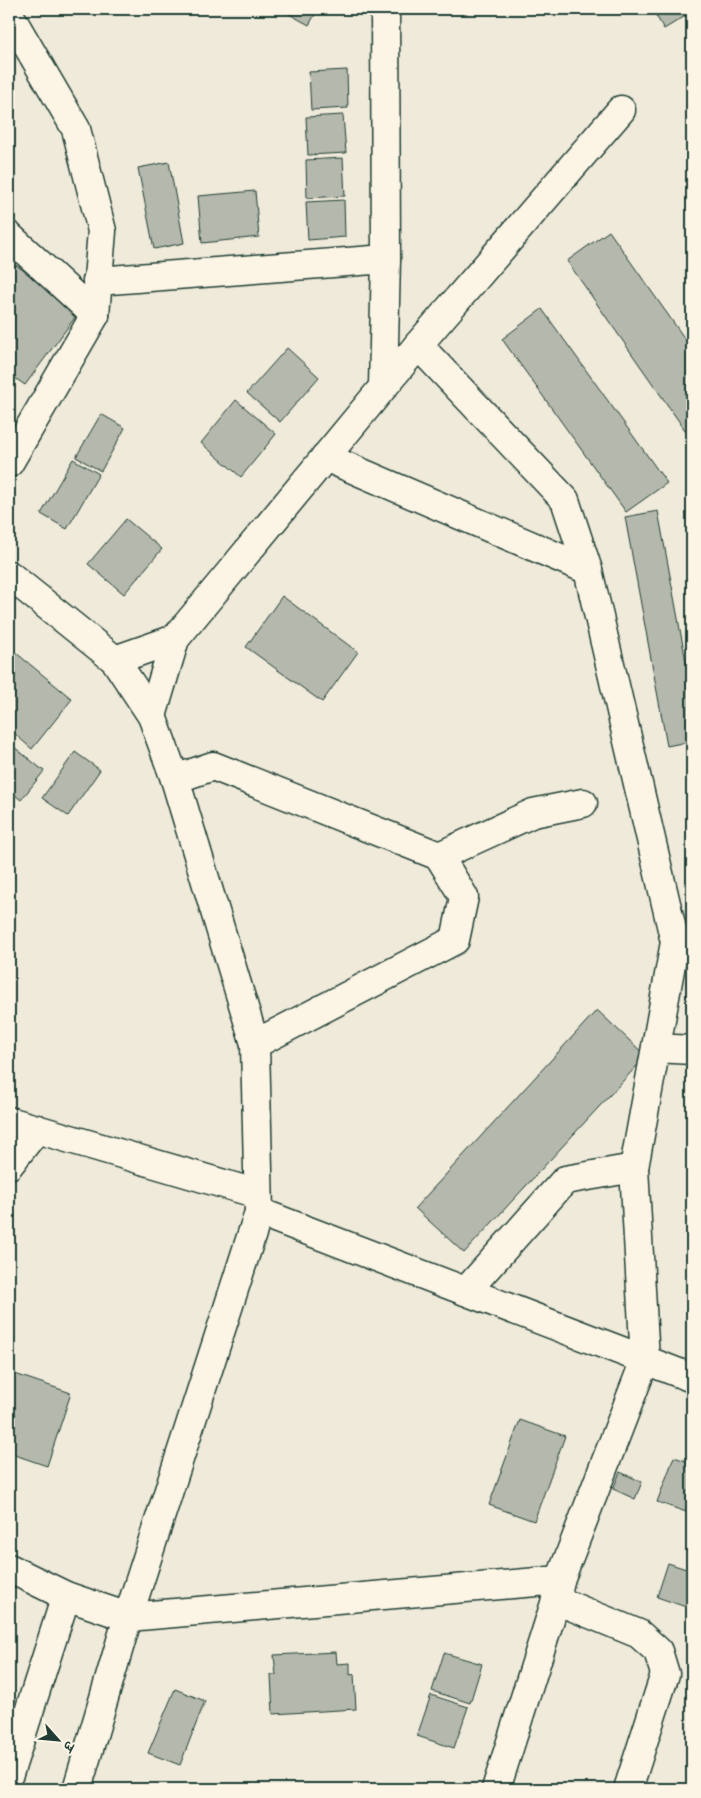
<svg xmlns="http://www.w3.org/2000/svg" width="701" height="1798" font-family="Kalam,'Playpen Sans Deva',sans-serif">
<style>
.building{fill:#b5b9ad;stroke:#1f3d34}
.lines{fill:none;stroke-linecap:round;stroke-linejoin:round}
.street-casing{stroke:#1f3d34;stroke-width:31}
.street{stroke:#fcf5e5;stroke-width:28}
</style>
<rect width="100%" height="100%" fill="#efeada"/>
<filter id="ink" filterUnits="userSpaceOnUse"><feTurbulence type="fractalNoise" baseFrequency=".02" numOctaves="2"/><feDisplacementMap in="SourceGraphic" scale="10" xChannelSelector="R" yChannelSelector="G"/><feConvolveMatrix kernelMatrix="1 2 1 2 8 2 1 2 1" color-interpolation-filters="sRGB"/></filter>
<g filter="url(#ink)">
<g class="building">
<path d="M280 9H318L309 25Z"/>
<path d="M652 9H692V12L664 29Z"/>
<path d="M347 70 348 108 311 110 309 72Z"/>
<path d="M343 115 346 153 308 155 306 117Z"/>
<path d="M343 158 345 196 307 198 306 160Z"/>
<path d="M169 162 184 243 154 249 138 168Z"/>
<path d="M255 191 259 237 202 243 198 196Z"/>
<path d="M344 200 345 237 308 240 306 202Z"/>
<path d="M609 231 692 349V440L567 261Z"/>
<path d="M16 265 79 312 25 385 9 374V274Z"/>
<path d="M542 309 667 483 626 512 502 339Z"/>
<path d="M287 348 319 377 280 422 247 393Z"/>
<path d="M236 400 276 434 241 477 201 443Z"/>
<path d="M101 414 125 428 101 471 76 457Z"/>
<path d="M73 459 99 474 67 529 41 514Z"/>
<path d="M658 511 692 694V741L667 746 625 517Z"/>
<path d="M126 519 162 549 124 594 88 564Z"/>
<path d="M282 596 358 652 322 702 246 647Z"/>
<path d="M15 652 72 699 32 749 9 729V660Z"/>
<path d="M9 743 44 771 21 800 9 790Z"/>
<path d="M75 752 100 770 68 816 42 798Z"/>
<path d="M597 1010 646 1056 464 1253 415 1208Z"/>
<path d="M9 1372 71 1393 47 1466 9 1453Z"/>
<path d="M520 1420 565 1436 534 1521 489 1505Z"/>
<path d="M674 1457 692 1463V1514L657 1502Z"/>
<path d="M620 1472 642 1482 635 1499 613 1489Z"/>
<path d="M668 1563 692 1571V1609L657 1597Z"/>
<path d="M336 1652 337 1664 350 1663V1675L354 1674 356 1709 273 1714 271 1675H276L274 1655Z"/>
<path d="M444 1653 482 1664 470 1703 432 1691Z"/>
<path d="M175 1689 205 1701 180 1765 148 1753Z"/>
<path d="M431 1695 468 1707 454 1748 417 1736Z"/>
</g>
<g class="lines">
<g class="street-casing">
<g id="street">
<path d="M9 14 76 129 102 231 95 315 9 463"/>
<path d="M9 236 95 315"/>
<path d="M97 281 386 259"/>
<path d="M418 345 565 500 588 570 675 942 634 1168 645 1360 560 1580 556 1600 496 1789"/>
<path d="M383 387 386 259 385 9"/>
<path d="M325 457 588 570"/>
<path d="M9 575 115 660 152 716 175 779 255 1044 259 1212 128 1617 77 1789"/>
<path d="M115 660 175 639"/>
<path d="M152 716 175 639 418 345 621 110"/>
<path d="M175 779 213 766 439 856 464 897 455 940 255 1044"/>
<path d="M439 856 533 813 583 803"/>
<path d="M656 1048 692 1050"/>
<path d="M9 1121 258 1194"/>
<path d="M9 1165 37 1129"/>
<path d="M259 1212 692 1378"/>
<path d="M466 1291 565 1180 634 1168"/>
<path d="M9 1568 66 1596 128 1617 560 1580"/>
<path d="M556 1600 639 1634 658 1651 665 1674 628 1789"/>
<path d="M9 1774 66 1596"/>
</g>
</g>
<use href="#street" class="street"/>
</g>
</g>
<rect width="701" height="1798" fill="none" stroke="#fcf5e5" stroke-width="30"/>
<rect x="15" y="15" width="671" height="1768" fill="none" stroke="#1f3d34" stroke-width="2" filter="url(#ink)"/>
<g transform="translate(58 1740) rotate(117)" stroke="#fcf5e5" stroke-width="4" paint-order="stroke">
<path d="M0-4L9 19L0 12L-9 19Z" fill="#1f3d34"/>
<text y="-8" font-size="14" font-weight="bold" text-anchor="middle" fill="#1f3d34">उ</text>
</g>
</svg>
